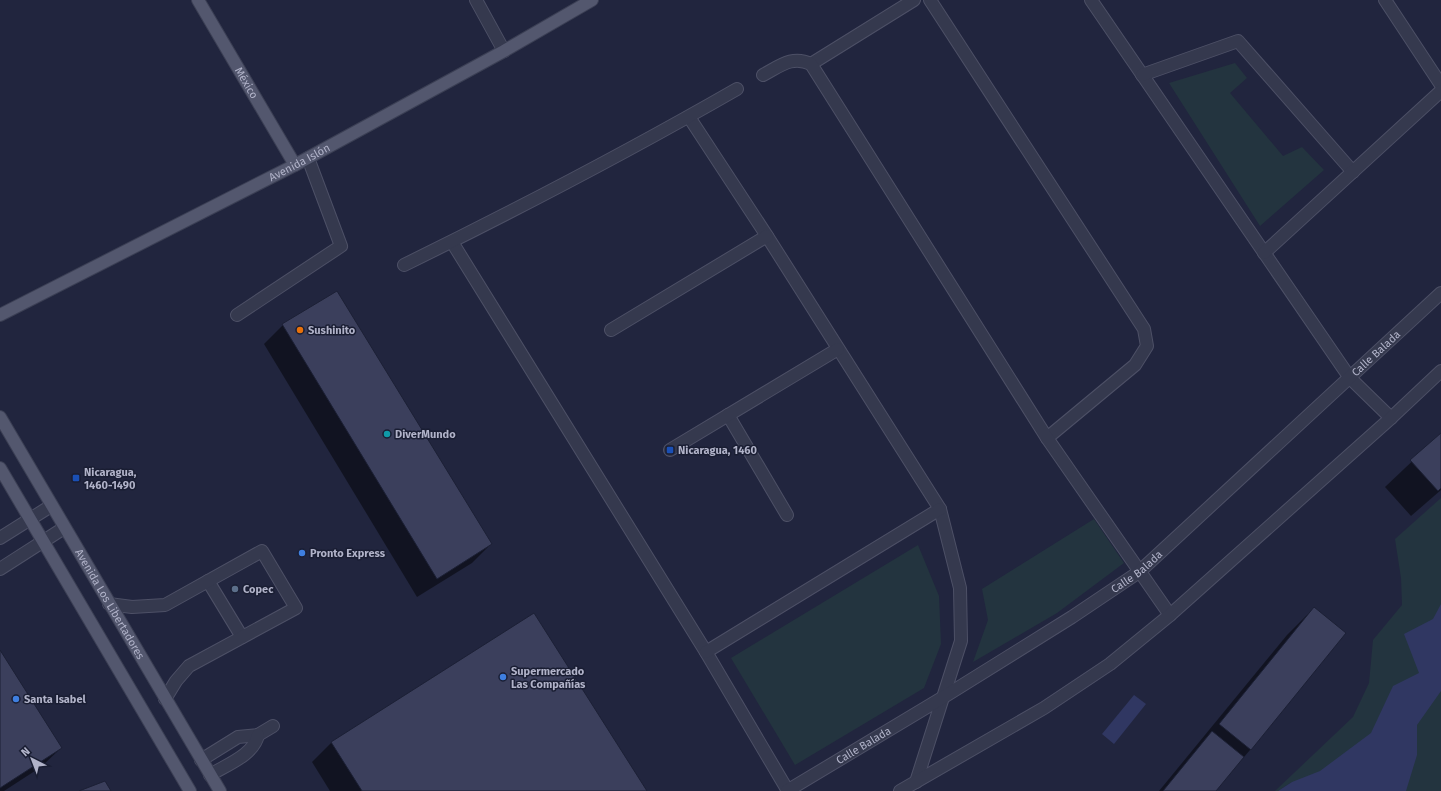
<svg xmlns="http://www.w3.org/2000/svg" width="1441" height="791" font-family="'Fira Sans',sans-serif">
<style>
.green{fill:#23343f}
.water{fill:#303762}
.shadow{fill:#0007}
.building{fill:#3b3f5c;stroke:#1c2035}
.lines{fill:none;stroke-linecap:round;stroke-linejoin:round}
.minor-casing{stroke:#4d5066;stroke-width:14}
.major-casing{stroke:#3b3f54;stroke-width:14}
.minor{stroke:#35394e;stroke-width:12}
.major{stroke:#53576e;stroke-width:12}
.food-dot{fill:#e8710a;stroke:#1a1e33;stroke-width:1.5}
.culture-dot{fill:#0f9aa8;stroke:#1a1e33;stroke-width:1.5}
.transit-dot{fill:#1a4fb4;stroke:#1a1e33;stroke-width:1.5}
.shop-dot{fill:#3f7fe0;stroke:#1a1e33;stroke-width:1.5}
.service-dot{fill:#5c6f8a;stroke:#1a1e33;stroke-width:1.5}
.labels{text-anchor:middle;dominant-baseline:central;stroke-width:3;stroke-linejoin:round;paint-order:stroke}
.street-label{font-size:11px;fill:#b1b3c9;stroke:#1a1e33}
.poi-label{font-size:11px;font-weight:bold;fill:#b1b3c9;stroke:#1a1e33;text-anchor:start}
</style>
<rect width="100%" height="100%" fill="#21253e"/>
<g class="green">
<path d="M1235 63 1247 78 1230 93 1283 156 1302 147 1324 170 1260 226 1169 83Z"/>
<path d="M1441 498V791H1292V782L1278 791H1275L1353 717 1369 683 1373 640 1402 605 1401 578 1395 539Z"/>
<path d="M1094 519 1124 563 1057 613 973 662 988 620 982 589Z"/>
<path d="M918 545 939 596 941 644 924 688 795 765 731 658Z"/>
</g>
<g class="water">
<path d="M1441 604V691L1417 725V755L1406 791H1278L1292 782 1320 771 1371 733 1393 686 1419 673 1404 634 1433 619Z"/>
<path d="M1134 695 1146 704 1114 744 1102 734Z"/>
</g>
<g class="shadow">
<path d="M283 325 491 544 472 563 417 597 264 344Z"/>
<path d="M1441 434V490L1411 516 1385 487Z"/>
<path d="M1314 608 1345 633 1250 750 1215 791H1159L1287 635Z"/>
<path d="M533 614 645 791H330L312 762 331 743Z"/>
<path d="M0 652 61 748 41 767 4 791H0Z"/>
</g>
<g class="building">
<path d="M337 291 492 544 437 579 282 324Z"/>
<path d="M1441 433V488L1438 491 1410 460Z"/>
<path d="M1314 607 1346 633 1251 750 1219 724Z"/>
<path d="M534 613 647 791H362L331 742Z"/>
<path d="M0 650 62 748 0 788Z"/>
<path d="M1212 731 1244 757 1216 791H1163Z"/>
<path d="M105 781 111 791H79Z"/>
</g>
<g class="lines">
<g class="minor-casing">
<g id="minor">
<path d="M476 0 504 51"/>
<path d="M930 0 1144 329 1147 346 1135 365 1047 438"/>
<path d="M1091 0 1350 378 1391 418"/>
<path d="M1385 0 1441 85"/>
<path d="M811 64 914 0"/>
<path d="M763 75C780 66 792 55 811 64L1047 438 1170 615"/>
<path d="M1142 75 1238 41 1353 172"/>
<path d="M689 117 767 236 940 509 960 588 961 641 916 782"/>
<path d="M452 242 706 652 788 791"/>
<path d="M1264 253 1441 91"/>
<path d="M404 265C516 210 629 151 737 89"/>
<path d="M237 315 341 246 308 158"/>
<path d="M611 330 767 236"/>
<path d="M728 415 787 515"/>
<path d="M670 450 838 349"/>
<path d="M0 538 51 506"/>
<path d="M0 569 64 528"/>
<path d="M208 581 242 637"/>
<path d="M109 604 132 607 165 605 262 551 296 608 189 666 176 681 165 699"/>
<path d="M706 652 940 509"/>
<path d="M201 760 238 737 258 735 273 726"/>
<path d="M210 775C226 765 254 755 258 735"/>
<path id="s1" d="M787 791 942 698 1072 617 1139 572 1441 293"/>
<path d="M900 791 1044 708 1110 664 1170 615 1391 418 1441 371"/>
</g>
</g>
<g class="major-casing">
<g id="major">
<path id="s2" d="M198 0 295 165"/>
<path id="s3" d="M0 315 295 165 504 51 592 0"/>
<path id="s4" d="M0 417 220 791"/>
<path d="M0 468 190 791"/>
</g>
</g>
<use href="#minor" class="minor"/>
<use href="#major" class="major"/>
</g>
<circle class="food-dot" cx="300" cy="330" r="4"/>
<circle class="culture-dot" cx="387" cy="434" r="4"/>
<g class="transit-dot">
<rect x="666" y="446" width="8" height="8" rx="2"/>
<rect x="72" y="474" width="8" height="8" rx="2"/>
</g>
<g class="shop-dot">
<circle cx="302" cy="553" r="4"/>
<circle cx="503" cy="677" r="4"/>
<circle cx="16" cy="699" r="4"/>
</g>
<circle class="service-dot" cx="235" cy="589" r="4"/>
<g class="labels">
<g class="street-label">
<text stroke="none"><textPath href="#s2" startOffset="96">México</textPath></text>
<text stroke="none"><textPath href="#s3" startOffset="336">Avenida Islón</textPath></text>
<text stroke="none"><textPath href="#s1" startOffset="737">Calle Balada</textPath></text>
<text stroke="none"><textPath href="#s1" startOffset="413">Calle Balada</textPath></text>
<text stroke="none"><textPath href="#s4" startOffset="217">Avenida Los Libertadores</textPath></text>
<text stroke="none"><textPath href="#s1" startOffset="89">Calle Balada</textPath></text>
</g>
<g class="poi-label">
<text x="308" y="330">Sushinito</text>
<text x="395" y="434">DiverMundo</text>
<text x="678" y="450">Nicaragua, 1460</text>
<text x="84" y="472">Nicaragua,<tspan x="84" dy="13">1460-1490</tspan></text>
<text x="310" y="553">Pronto Express</text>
<text x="243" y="589">Copec</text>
<text x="511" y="671">Supermercado<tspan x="511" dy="13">Las Compañías</tspan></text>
<text x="24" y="699">Santa Isabel</text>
</g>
</g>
<g transform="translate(32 759) rotate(318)" stroke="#1a1e33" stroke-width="3" paint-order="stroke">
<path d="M0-3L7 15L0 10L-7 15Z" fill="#b1b3c9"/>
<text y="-6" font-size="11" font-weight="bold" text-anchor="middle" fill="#b1b3c9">N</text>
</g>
</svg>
